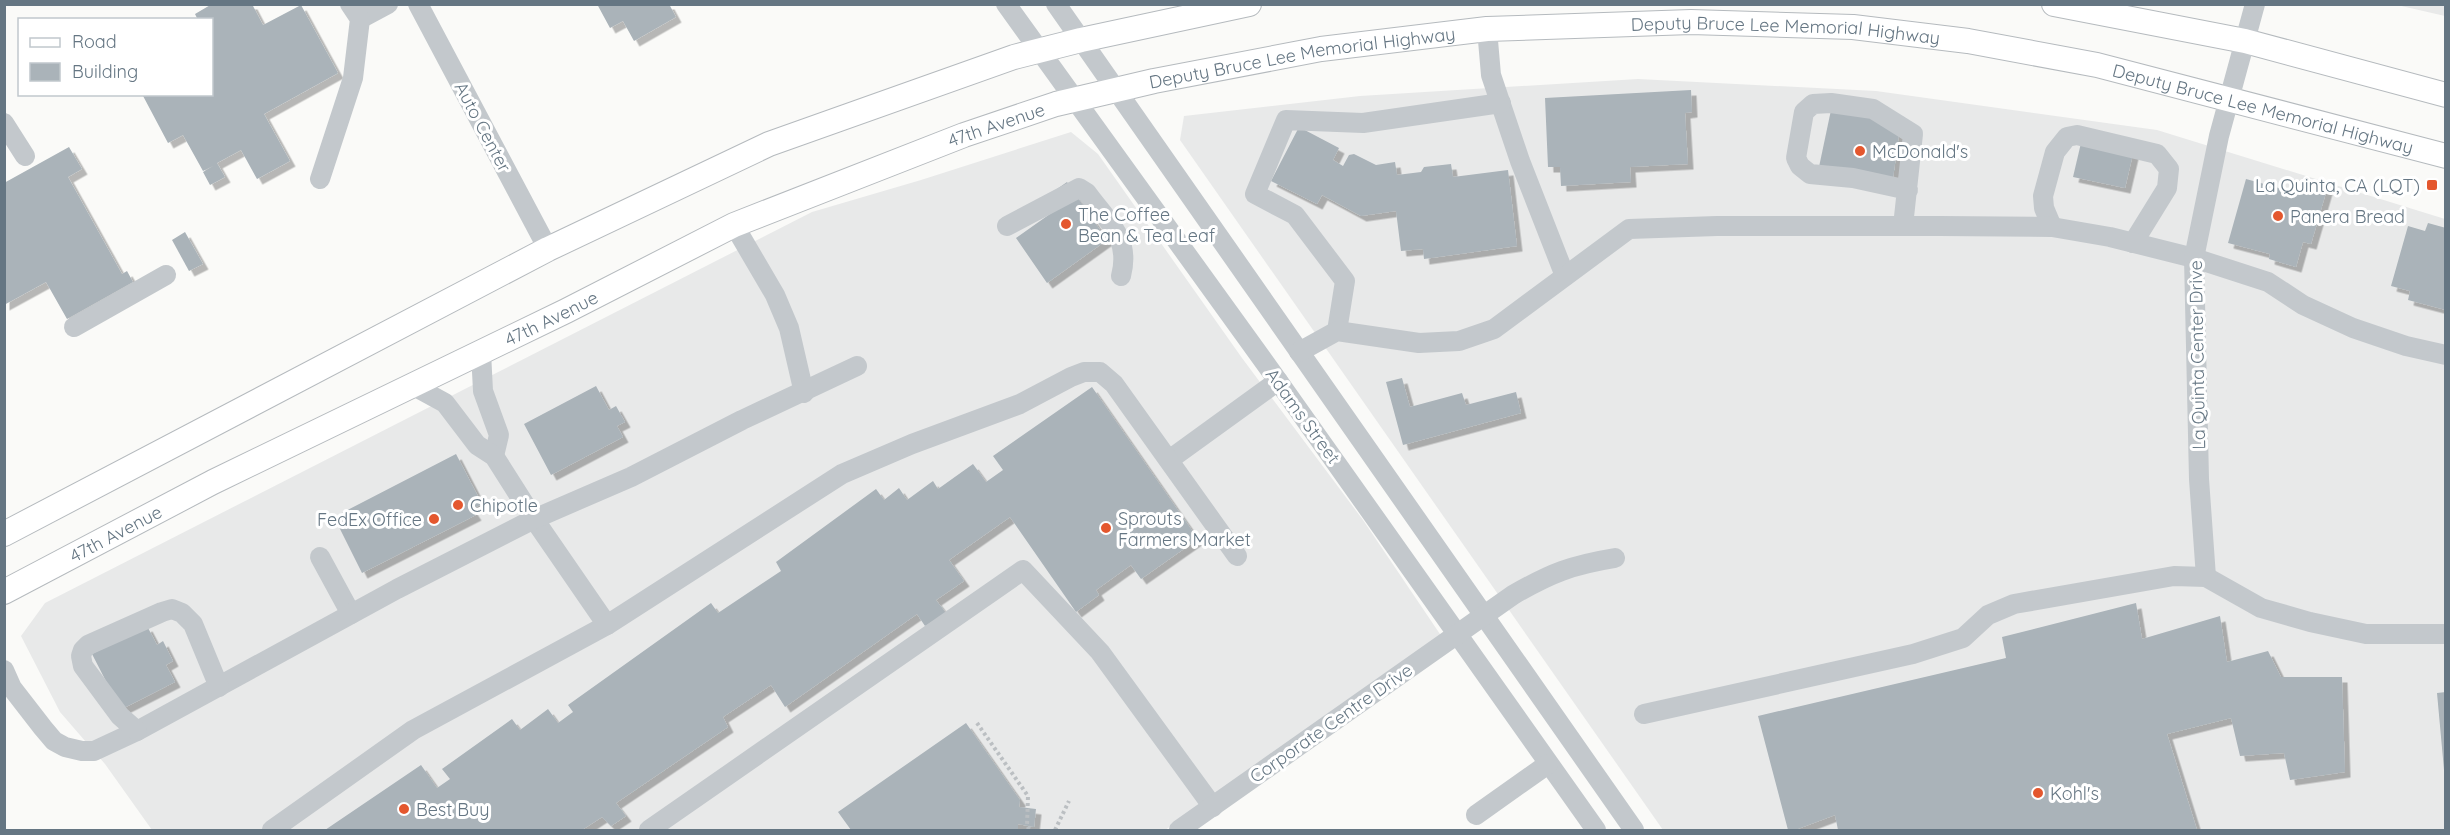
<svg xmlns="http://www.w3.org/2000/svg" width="2450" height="835" font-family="Quicksand,sans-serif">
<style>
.built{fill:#e8e9e9}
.building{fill:#aab3b9;filter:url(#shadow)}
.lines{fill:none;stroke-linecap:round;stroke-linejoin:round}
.major-casing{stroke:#b5babe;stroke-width:26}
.path{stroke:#bbbfc2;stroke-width:4;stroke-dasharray:3 3;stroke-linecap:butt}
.minor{stroke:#c3c8cc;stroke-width:20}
.major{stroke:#fff;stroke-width:24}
.poi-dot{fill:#e4572e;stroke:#fff;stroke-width:2}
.labels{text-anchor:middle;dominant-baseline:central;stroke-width:6;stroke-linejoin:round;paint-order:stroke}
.street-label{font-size:18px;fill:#657683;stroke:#fff}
.poi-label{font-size:18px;fill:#657683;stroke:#fff;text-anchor:start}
</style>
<defs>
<filter id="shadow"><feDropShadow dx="5.5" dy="5.5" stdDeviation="0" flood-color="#0004"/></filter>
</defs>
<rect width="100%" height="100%" fill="#fafaf8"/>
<g class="built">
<path d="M2397 5H2445V16Z"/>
<path d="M1638 79 1876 91 2157 130 2445 219V830H1663L1180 140 1184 116 1360 96Z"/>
<path d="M1071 132 1098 154 1242 358 1363 520 1446 643 1165 830H152L105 764 60 712 21 636 45 603 812 212 921 180Z"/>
</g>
<g class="building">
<path d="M212 4H252L263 25 301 5 338 73 264 114 290 161 257 179 241 150 217 163 225 177 210 185 203 172 213 166 203 171 183 135 168 143 142 94H212V20H198L195 14Z"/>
<path d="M597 4H669L676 17 634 41 623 21 610 28Z"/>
<path d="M1691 90 1692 112 1685 113 1688 164 1630 167 1631 182 1561 186 1560 167H1548L1545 98Z"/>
<path d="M1831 110 1872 116 1899 134 1893 178 1819 167Z"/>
<path d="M1299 127 1339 148 1333 160 1343 166 1349 155 1354 154 1376 165 1395 162 1397 175 1421 172 1424 167 1451 164 1453 177 1508 170 1517 246 1424 259 1423 249 1401 251 1396 211 1361 216 1322 195 1317 204 1271 181Z"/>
<path d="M2136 141 2125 188 2073 177 2081 143Z"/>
<path d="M69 147 82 169 68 177 122 274 127 271 133 282 67 319 46 282 4 305V183Z"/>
<path d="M2246 179 2290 191 2294 179 2327 189 2311 244 2303 242 2296 267 2269 259 2270 254 2228 243Z"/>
<path d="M1067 182 1107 240 1047 283 1016 238 1057 209 1047 196Z"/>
<path d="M2428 223 2446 228V310L2408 300 2410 291 2391 286 2408 226 2425 231Z"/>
<path d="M185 232 203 264 189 271 172 240Z"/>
<path d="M1402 378 1410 407 1462 393 1466 405 1516 392 1521 413 1403 445 1386 382Z"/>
<path d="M596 386 609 410 616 406 625 422 617 426 623 437 551 475 524 424Z"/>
<path d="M1092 387 1198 539 1141 579 1131 565 1096 590 1099 595 1076 612 1010 517 949 560 964 581 936 600 946 613 925 626 917 614 785 707 771 685 723 717 728 727 616 803 626 816 611 826 602 817 582 830H325L421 765 437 788 450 779 442 769 512 719 520 730 548 709 558 723 573 712 568 705 711 603 718 613 781 571 776 562 876 489 884 500 899 488 907 500 933 481 938 489 973 464 986 482 1003 470 993 456Z"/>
<path d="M456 454 482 504 472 509 476 515 362 573 334 517Z"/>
<path d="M2136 603 2142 639 2220 616 2227 662 2268 651 2281 677H2342L2345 772 2290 780 2284 753 2240 756 2231 718 2167 734 2197 830H1838L1835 815 1795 830H1788L1758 716 2006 658 2002 637Z"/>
<path d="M147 626 157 645 163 641 173 661 166 665 175 682 108 716 110 689 92 654Z"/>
<path d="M2446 692V770H2444L2437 693Z"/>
<path d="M966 723 1020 800 1019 807 1036 809 1034 827 1018 824V830H851L838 812Z"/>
</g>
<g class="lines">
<g class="major-casing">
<g id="major">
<path d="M2054 4 2245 41 2446 95"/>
<path d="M4 534 548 249 769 144 1014 57 1081 40 1249 4"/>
<path id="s1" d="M4 592 213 482 566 311 734 225 964 135 1056 104 1154 81 1321 49 1487 29 1691 22 1853 27 1968 41 2097 65 2446 156"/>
</g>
</g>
<g class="path">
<path d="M977 723 1028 796 1027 826 1030 830"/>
<path d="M1055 830 1069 801"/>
</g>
<g class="minor">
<path d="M418 4 548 249"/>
<path d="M1006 4 1278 381 1596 830"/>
<path d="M1056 4 1634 830"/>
<path d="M360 19 388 4"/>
<path d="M1487 29 1491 75 1520 161 1565 276"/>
<path d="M4 123 25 156"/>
<path d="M320 179 353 78 360 19 350 4"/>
<path d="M734 225 775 295 789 328 804 393"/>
<path d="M1007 226 1079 188 1087 193C1108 222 1131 238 1121 276"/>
<path d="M1903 226 1913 134 1873 109 1831 103 1813 104 1804 112 1796 158 1800 166 1810 174 1853 178 1908 190"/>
<path d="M2052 227 2044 208 2043 196 2055 152 2067 137 2077 135 2157 154 2169 169 2167 188 2133 243"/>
<path d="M74 327 166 275"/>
<path d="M1337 331 1345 281 1295 215 1255 194 1286 120 1363 123 1501 103"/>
<path d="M481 352 483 391 499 435 494 456"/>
<path d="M1299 352 1337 331 1419 343 1459 341 1494 329 1629 229 1717 226H1940L2052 227 2110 237 2194 258 2268 282 2303 305 2353 328 2406 346 2446 355"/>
<path d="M412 385 445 403 477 445 494 456 534 519 607 625"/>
<path d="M1169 460 1278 381"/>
<path d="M320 557 351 614"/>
<path d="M2206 577 2199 479 2194 258 2219 136 2255 4"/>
<path d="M4 670 12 688 43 728 54 741 65 747 82 751H94L137 731 397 589 534 519 631 477 742 420 857 366"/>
<path d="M1644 714 1913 654 1963 638 1988 615 2014 604 2174 576 2206 577 2261 608 2310 622 2366 634H2446"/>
<path d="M137 731 120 716 83 666 81 656 83 650 88 645 162 612 172 609 182 613 193 624 219 687"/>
<path d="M1476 815 1548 764"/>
<path d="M272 830 413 730 607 625 842 474 912 444 1020 404 1071 377 1084 372H1100L1114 384 1237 556"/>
<path d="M649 830 1023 570 1100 652 1213 807"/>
<path d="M1179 830 1513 595C1551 573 1572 565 1615 558"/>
</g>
<use href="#major" class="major"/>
</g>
<g class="poi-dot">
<circle cx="1860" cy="151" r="6"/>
<rect x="2426" y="179" width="12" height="12" rx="3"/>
<circle cx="2278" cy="216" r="6"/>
<circle cx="1066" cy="224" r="6"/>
<circle cx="458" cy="505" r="6"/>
<circle cx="434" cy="519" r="6"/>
<circle cx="1106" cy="528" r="6"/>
<circle cx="2038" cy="793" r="6"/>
<circle cx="404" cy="809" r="6"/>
</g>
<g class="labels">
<g class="street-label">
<text stroke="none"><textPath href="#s1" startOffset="1898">Deputy Bruce Lee Memorial Highway</textPath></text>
<text stroke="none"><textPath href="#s1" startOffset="1412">Deputy Bruce Lee Memorial Highway</textPath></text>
<text stroke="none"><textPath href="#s1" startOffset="2384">Deputy Bruce Lee Memorial Highway</textPath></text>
<text stroke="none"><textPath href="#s1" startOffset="1098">47th Avenue</textPath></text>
<text transform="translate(483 127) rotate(62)">Auto Center</text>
<text stroke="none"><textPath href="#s1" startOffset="612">47th Avenue</textPath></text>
<text transform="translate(2197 355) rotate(-91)">La Quinta Center Drive</text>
<text transform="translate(1303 416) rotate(54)">Adams Street</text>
<text stroke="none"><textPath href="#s1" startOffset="126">47th Avenue</textPath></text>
<text transform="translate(1331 723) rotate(-35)">Corporate Centre Drive</text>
</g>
<g class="poi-label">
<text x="1872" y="151">McDonald's</text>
<text x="2420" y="185" text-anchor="end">La Quinta, CA (LQT)</text>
<text x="1078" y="214">The Coffee<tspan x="1078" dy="21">Bean &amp; Tea Leaf</tspan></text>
<text x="2290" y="216">Panera Bread</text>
<text x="470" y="505">Chipotle</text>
<text x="1118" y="518">Sprouts<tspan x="1118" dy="21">Farmers Market</tspan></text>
<text x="422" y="519" text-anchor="end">FedEx Office</text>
<text x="2050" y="793">Kohl's</text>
<text x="416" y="809">Best Buy</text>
</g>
</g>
<rect width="2450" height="835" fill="none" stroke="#657683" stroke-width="12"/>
<rect x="18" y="18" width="195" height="78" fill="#ffffff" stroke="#c1c8cd" stroke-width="1.5"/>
<rect x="30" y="38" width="30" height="9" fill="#ffffff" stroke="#c1c8cd" stroke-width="1.5"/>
<text x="72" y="48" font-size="18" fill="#657683">Road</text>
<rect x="30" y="63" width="30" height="18" fill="#aab3b9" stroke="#c1c8cd" stroke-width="1.5"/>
<text x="72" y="78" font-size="18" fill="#657683">Building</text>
</svg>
